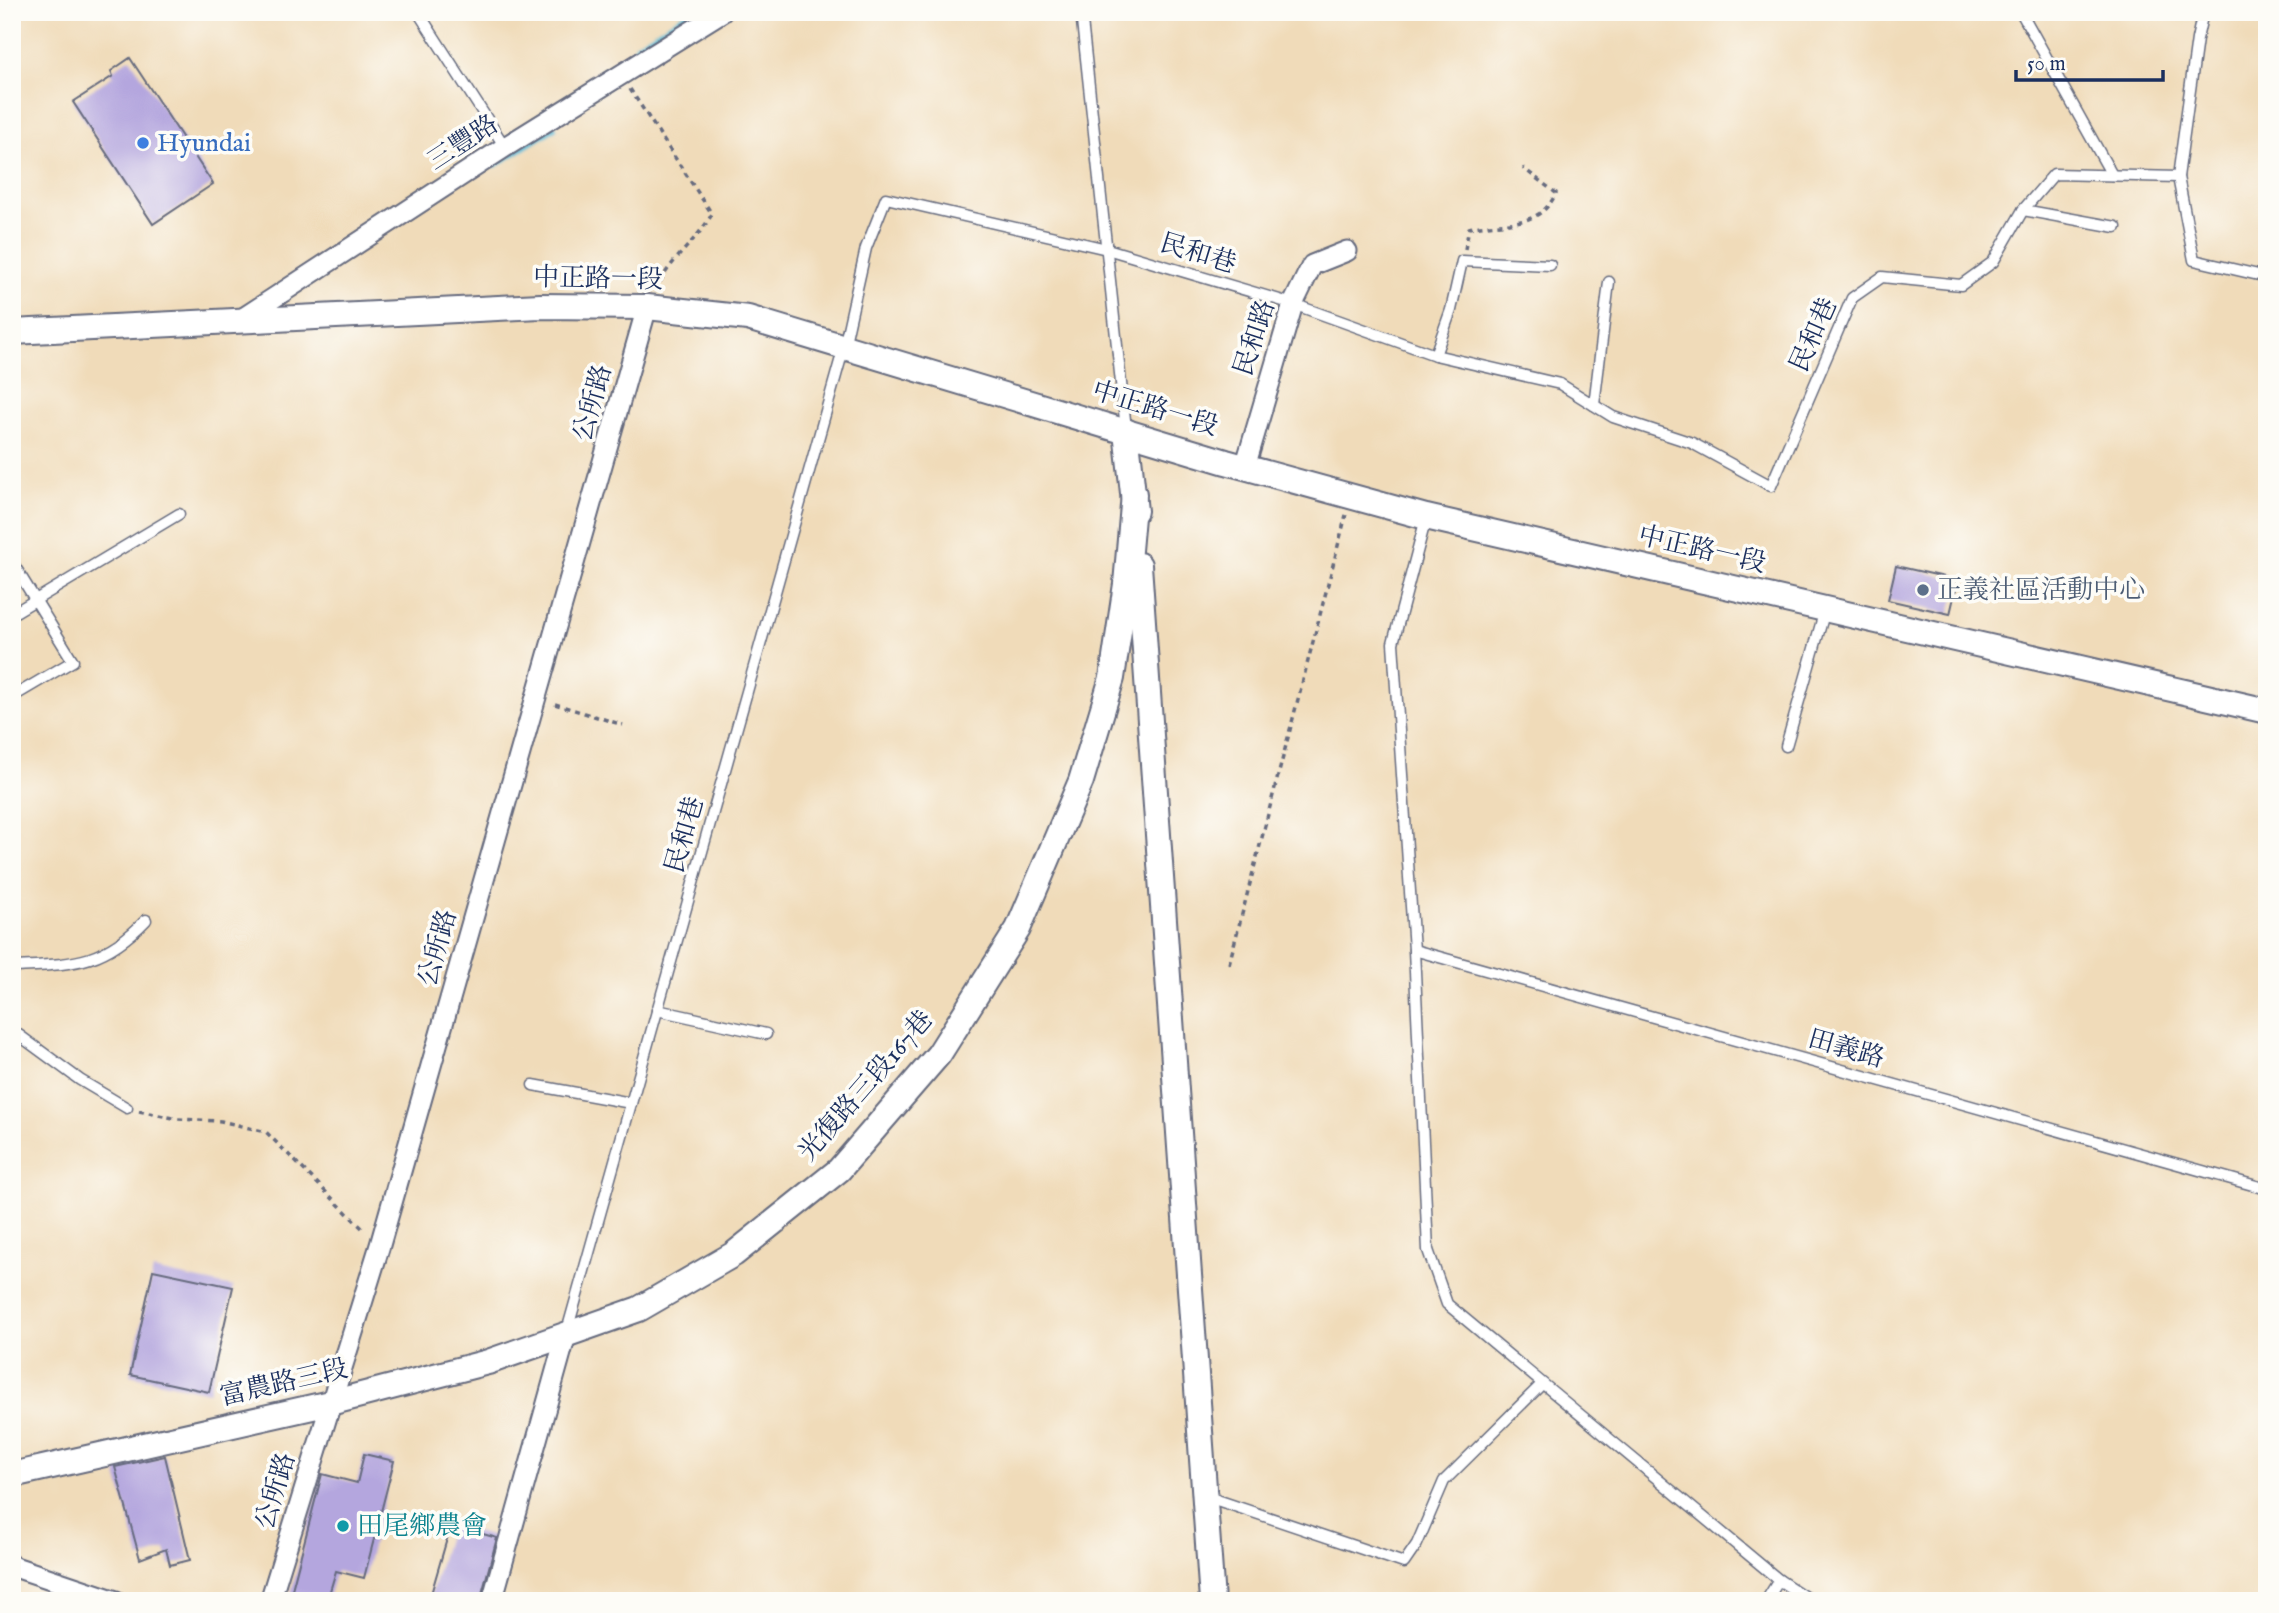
<svg xmlns="http://www.w3.org/2000/svg" width="2279" height="1613" font-family="'IM FELL English','Noto Serif TC',serif">
<style>
.lines{fill:none;stroke-linecap:round;stroke-linejoin:round}
.stream{stroke:#55b8d3;stroke-width:6}
.building{fill:#b4a6de}
.service-casing{stroke:#666b7e;stroke-width:13}
.minor-casing{stroke:#666b7e;stroke-width:23}
.tertiary-casing{stroke:#666b7e;stroke-width:28}
.path{stroke:#666b7e;stroke-width:3.5;stroke-dasharray:5 5;stroke-linecap:butt}
.service{stroke:#fff;stroke-width:10}
.minor{stroke:#fff;stroke-width:19}
.tertiary{stroke:#fff;stroke-width:24}
.shop-dot{fill:#3f7fe0;stroke:#fdfcf7;stroke-width:2.5}
.service-dot{fill:#5c6f8a;stroke:#fdfcf7;stroke-width:2.5}
.culture-dot{fill:#0f9aa8;stroke:#fdfcf7;stroke-width:2.5}
.labels{text-anchor:middle;dominant-baseline:central;stroke-width:7;stroke-linejoin:round;paint-order:stroke}
.shop-label{font-size:26px;fill:#366cbe;stroke:#fdfcf7;text-anchor:start}
.street-label{font-size:26px;fill:#1b2f5e;stroke:#fdfcf7}
.service-label{font-size:26px;fill:#4e5e75;stroke:#fdfcf7;text-anchor:start}
.culture-label{font-size:26px;fill:#0d838f;stroke:#fdfcf7;text-anchor:start}
</style>
<rect width="100%" height="100%" fill="#fdfcf7"/>
<filter id="ink" filterUnits="userSpaceOnUse"><feTurbulence type="fractalNoise" baseFrequency=".0143" numOctaves="2"/><feDisplacementMap in="SourceGraphic" scale="14" xChannelSelector="R" yChannelSelector="G"/><feConvolveMatrix kernelMatrix="1 2 1 2 8 2 1 2 1" color-interpolation-filters="sRGB"/></filter>
<filter id="wash" filterUnits="userSpaceOnUse"><feTurbulence type="fractalNoise" baseFrequency=".00686" numOctaves="4" result="noise"/><feDisplacementMap in="SourceGraphic" scale="28" xChannelSelector="R" yChannelSelector="G"/><feGaussianBlur stdDeviation="1.57" result="paint"/><feColorMatrix in="noise" values="0 0 0 0 0 0 0 0 0 0 0 0 0 0 0 0 0 1.4 0 .05"/><feComposite in="paint" operator="in"/></filter>
<g filter="url(#wash)">
<rect width="100%" height="100%" fill="#f0dbb9"/>
<g class="lines">
<g class="stream">
<path d="M626 64 638 45 691 12"/>
<path d="M495 165 554 128"/>
</g>
</g>
<g id="blocks">
<g class="building">
<path d="M130 58 213 184 153 224 73 102 113 76 111 71Z"/>
<path d="M1896 566 1958 580 1950 614 1888 600Z"/>
<path d="M153 1270 233 1287 209 1392 130 1375Z"/>
<path d="M364 1454 394 1461 364 1578 336 1571 327 1601H289L322 1474 357 1483Z"/>
<path d="M165 1456 190 1560 170 1565 166 1549 140 1559 115 1467Z"/>
<path d="M451 1525 497 1538 480 1601H429Z"/>
</g>
</g>
</g>
<g filter="url(#ink)">
<use href="#blocks" fill-opacity="0" stroke="#666b7e" stroke-width="2"/>
<g class="lines">
<g class="service-casing">
<g id="service">
<path d="M418 12 505 147"/>
<path d="M1081 12 1126 429"/>
<path d="M2021 12 2112 175"/>
<path d="M2203 12 2197 39 2178 177 2194 260 2267 277"/>
<path d="M2023 210 2116 227"/>
<path d="M1435 355 1451 310 1462 261 1550 265"/>
<path d="M1594 405 1609 282"/>
<path d="M1426 518 1393 643 1414 950 1428 1250 1447 1304 1779 1580 1811 1601"/>
<path d="M12 562 73 661 12 697"/>
<path d="M12 614 179 514"/>
<path d="M1786 746 1825 610"/>
<path d="M1414 950 2267 1189"/>
<path d="M12 967C72 964 102 966 146 920"/>
<path d="M657 1010 766 1034"/>
<path d="M12 1030 80 1080 127 1108"/>
<path d="M533 1085 631 1103"/>
<path d="M567 1331 844 347 866 248 886 198 1107 249 1293 304 1435 355 1560 384 1613 417 1692 443 1771 486 1852 298 1882 277 1961 285 1993 262 2023 210 2054 174 2178 177"/>
<path d="M1205 1496 1404 1563 1417 1544 1444 1481 1542 1384"/>
<path d="M1766 1601 1779 1580"/>
</g>
</g>
<g class="minor-casing">
<g id="minor">
<path d="M237 322 505 147 722 12"/>
<path d="M1245 467 1293 304 1312 265 1347 251"/>
<path d="M12 1566 116 1601"/>
<path d="M270 1601 380 1245 647 307"/>
<path d="M492 1601 566 1335"/>
</g>
</g>
<g class="tertiary-casing">
<g id="tertiary">
<path d="M12 332 540 306 647 307 748 318 1226 462 1426 517 2267 711"/>
<path d="M1126 431 1135 511"/>
<path d="M1139 565 1212 1601"/>
<path d="M12 1475 330 1403 488 1362 639 1309 734 1254 839 1170 939 1054 1018 929 1081 781 1112 678 1126 584 1134 494"/>
</g>
</g>
<g class="path">
<path d="M630 89 712 214C697 241 671 258 658 286"/>
<path d="M1465 249 1469 228C1505 220 1539 230 1556 193L1523 168"/>
<path d="M555 704 623 725"/>
<path d="M1229 964 1346 515"/>
<path d="M139 1111 178 1119 221 1121 266 1132 365 1231"/>
</g>
<use href="#service" class="service"/>
<use href="#minor" class="minor"/>
<use href="#tertiary" class="tertiary"/>
</g>
</g>
<circle class="shop-dot" cx="143" cy="143" r="7"/>
<circle class="service-dot" cx="1923" cy="590" r="7"/>
<circle class="culture-dot" cx="343" cy="1526" r="7"/>
<g class="labels">
<g class="shop-label">
<text x="157" y="143">Hyundai</text>
</g>
<g class="street-label">
<text transform="translate(463 143) rotate(-33)">三豐路</text>
<text transform="translate(1198 254) rotate(17)">民和巷</text>
<text transform="translate(598 279) rotate(1)">中正路一段</text>
<text transform="translate(1814 335) rotate(-66)">民和巷</text>
<text transform="translate(1255 338) rotate(-72)">民和路</text>
<text transform="translate(593 403) rotate(-74)">公所路</text>
<text transform="translate(1155 409) rotate(17)">中正路一段</text>
<text transform="translate(1702 550) rotate(13)">中正路一段</text>
<text transform="translate(685 835) rotate(-74)">民和巷</text>
<text transform="translate(438 948) rotate(-74)">公所路</text>
<text transform="translate(1846 1049) rotate(16)">田義路</text>
<text transform="translate(866 1086) rotate(-49)">光復路三段167巷</text>
<text transform="translate(284 1383) rotate(-13)">富農路三段</text>
<text transform="translate(276 1491) rotate(-73)">公所路</text>
</g>
<g class="service-label">
<text x="1937" y="590">正義社區活動中心</text>
</g>
<g class="culture-label">
<text x="357" y="1526">田尾鄉農會</text>
</g>
</g>
<rect width="2279" height="1613" fill="none" stroke="#fdfcf7" stroke-width="42"/>
<path d="M2016 70v10h147v-10" fill="none" stroke="#1b2f5e" stroke-width="3.5"/>
<text x="2027" y="70" font-size="21" fill="#1b2f5e" stroke="#fdfcf7" stroke-width="5" paint-order="stroke">50 m</text>
</svg>
